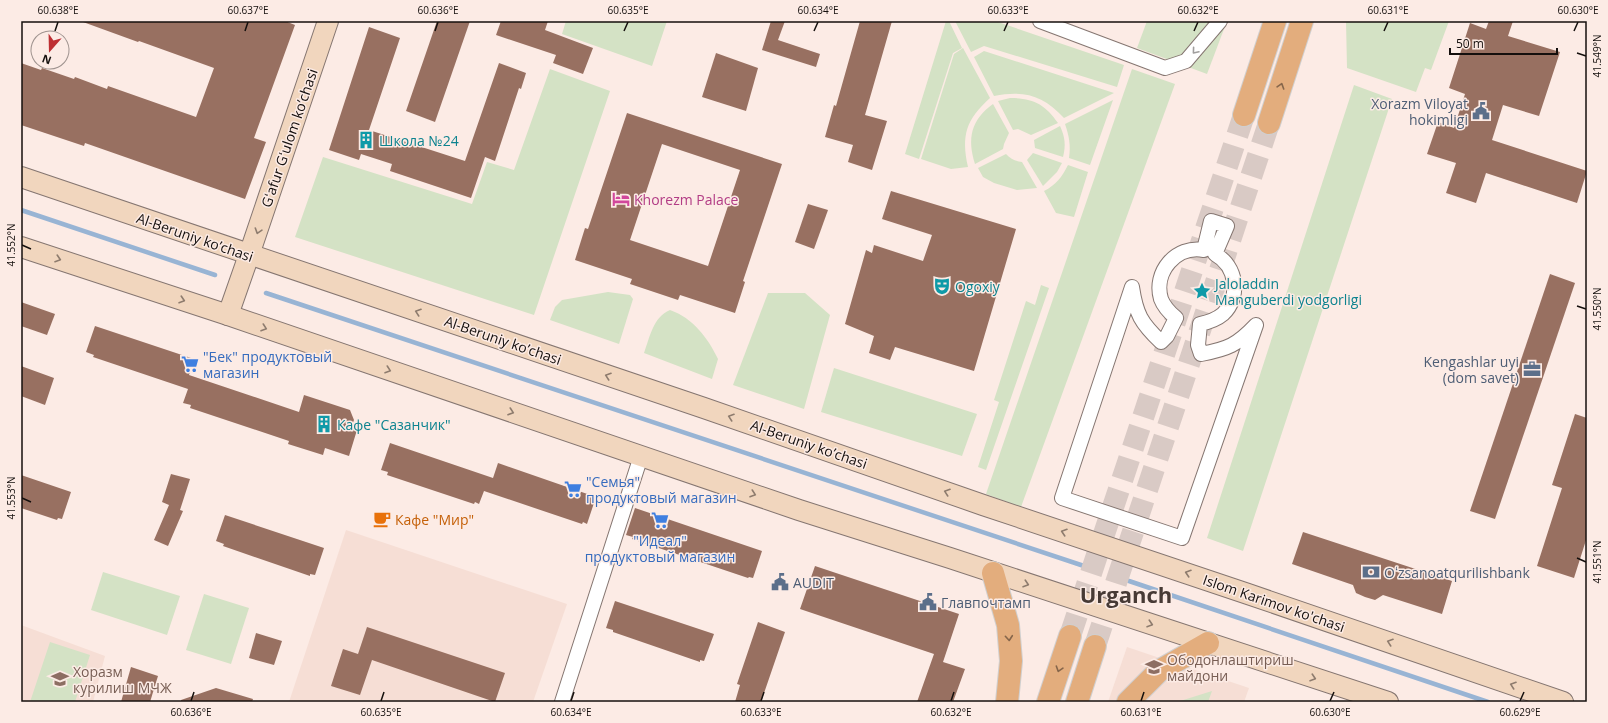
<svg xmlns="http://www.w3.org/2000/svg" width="1608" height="723" font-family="'Open Sans',sans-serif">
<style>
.built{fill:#f6ded5}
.green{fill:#d4e2c5}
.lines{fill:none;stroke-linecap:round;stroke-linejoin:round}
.stream{stroke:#98b4d4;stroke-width:4.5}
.building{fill:#987061;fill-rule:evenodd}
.primary-tunnel{stroke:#d9cac5;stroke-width:22;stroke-dasharray:22 11;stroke-linecap:butt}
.street-casing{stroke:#857671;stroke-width:16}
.secondary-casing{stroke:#857671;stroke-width:22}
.primary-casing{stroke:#d0cfcf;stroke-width:24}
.street{stroke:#fff;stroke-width:14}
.secondary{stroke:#f1d6be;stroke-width:20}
.primary{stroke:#e3ad7d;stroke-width:22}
.oneway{stroke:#a19f9e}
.oneway2{stroke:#86664b}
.oneway3{stroke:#8e7c6e}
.ticks{fill:none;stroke:#140f0d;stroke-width:1.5}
.labels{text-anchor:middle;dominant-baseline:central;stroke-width:3;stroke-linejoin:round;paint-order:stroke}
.service-label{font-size:14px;fill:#4e5e75;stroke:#fcebe5;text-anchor:start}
.street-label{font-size:14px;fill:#140f0d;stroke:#fcebe5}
.culture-label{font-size:14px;fill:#0d838f;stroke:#fcebe5;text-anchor:start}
.hotel-label{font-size:14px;fill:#b23c85;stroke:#fcebe5;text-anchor:start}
.shop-label{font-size:14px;fill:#366cbe;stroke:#fcebe5;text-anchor:start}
.food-label{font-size:14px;fill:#c56008;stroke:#fcebe5;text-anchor:start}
.education-label{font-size:14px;fill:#785e54;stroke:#fcebe5;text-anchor:start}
.town-label{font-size:22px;font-weight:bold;fill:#473a35;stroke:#fcebe5}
.neatline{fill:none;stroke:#140f0d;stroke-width:1.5}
.ticks-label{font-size:10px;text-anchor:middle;fill:#140f0d}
</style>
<rect width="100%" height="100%" fill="#fcebe5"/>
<g class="built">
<path d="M346 530 567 604 533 702H289Z"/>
<path d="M21 625 105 656 93 702H21Z"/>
<path d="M1127 647 1249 688 1244 702H1108Z"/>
</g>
<g class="green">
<path d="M566 21H667L652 66 562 34Z"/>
<path d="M946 21H949L962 48 953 53 919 159 905 154Z"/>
<path d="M955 21H995L1124 65 1117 87 984 46 971 52Z"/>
<path d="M1147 21H1227L1207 74 1137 48Z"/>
<path d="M1346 21H1449L1431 70 1425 68 1416 92 1347 68Z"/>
<path d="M963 48 990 98C966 120 961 135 968 167L951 169 921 159 954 54Z"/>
<path d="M984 51 1114 93 1064 118C1043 95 1024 90 994 96L974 57Z"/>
<path d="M550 69 610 91 534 315 295 237 323 157 472 204 487 162 514 170Z"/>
<path d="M1132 69 1175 84 1021 507 986 494Z"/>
<path d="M1354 85 1392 99 1243 551 1207 538Z"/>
<path d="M1010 98C1033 98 1045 104 1058 123L1031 135 1018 129 1013 130 998 101Z"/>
<path d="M1113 100 1090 165 1069 158C1071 145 1069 136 1065 124Z"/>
<path d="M993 104 1009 133 1004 144 1003 149 975 164C967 138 971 120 993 104Z"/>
<path d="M1060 126C1065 137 1066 145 1063 157L1035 148 1034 140Z"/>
<path d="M1033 153 1062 163 1057 172 1043 186 1027 160Z"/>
<path d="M1006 154C1011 159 1015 161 1022 162L1037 188 1017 190 994 183 983 177 978 168Z"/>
<path d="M1068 165 1088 172 1074 217 1056 213 1044 191C1056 185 1062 177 1068 165Z"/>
<path d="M1041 285 1049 288 986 470 978 467 999 402 994 400 1026 301 1035 305Z"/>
<path d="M608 292 630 295 633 299 619 344 550 320 555 307 562 300Z"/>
<path d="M768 293H805L830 315 804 409 733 385Z"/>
<path d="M670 310C693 318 708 338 718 359L712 379 644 353C650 337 653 317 670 310Z"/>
<path d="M834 368 977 414 962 456 821 412Z"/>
<path d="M103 572 180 596 167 635 91 610Z"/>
<path d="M204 594 249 608 231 664 186 650Z"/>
<path d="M50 642 90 655 75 702H30Z"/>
<path d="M1212 691 1208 702H1177Z"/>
</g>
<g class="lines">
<g class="stream">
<path d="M21 210 215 275"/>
<path d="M266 293 1084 566"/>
<path d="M1129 581 1488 702"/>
</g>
</g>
<g class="building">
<path d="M83 21H285L295 25 254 138 266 142 245 199 85 143 84 146 21 125V63L41 70 42 68 74 79 75 77 107 89 108 86 196 117 214 68 139 41 138 42 83 22Z"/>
<path d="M437 21H470L435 122 406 111Z"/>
<path d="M501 21H548L545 30 593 48 583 74 553 63 556 55 496 35Z"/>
<path d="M771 21H785L778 40 820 54 816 67 762 50Z"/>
<path d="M860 21H892L865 115 887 121 872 170 848 162 853 145 825 137 834 105 836 106Z"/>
<path d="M1489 21H1513L1508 36 1560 52 1539 116 1503 105 1492 140 1587 171 1577 203 1486 173 1476 203 1446 193 1456 163 1427 154 1438 122 1454 128 1465 94 1449 88 1470 23 1486 29Z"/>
<path d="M369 27 400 38 369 130 465 161 499 63 526 73 521 89 519 88 495 161 485 157 471 198 390 171 392 164 361 154 359 160 329 150Z"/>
<path d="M716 53 758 68 746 111 702 97Z"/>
<path d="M627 113 782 164 743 281 745 282 735 313 680 295 678 300 630 284 632 279 575 260 585 228 588 229ZM662 144 740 170 708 266 630 240Z"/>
<path d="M891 191 1016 229 974 371 895 347 890 360 869 353 874 336 845 324 866 250 872 253 874 245 923 261 932 235 882 219Z"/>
<path d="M808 204 828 210 814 249 795 242Z"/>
<path d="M1550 274 1575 283 1495 519 1470 511Z"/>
<path d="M21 302 55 314 47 335 21 326Z"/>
<path d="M95 326 194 359 189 375 299 412 304 395 350 410 354 420 351 428 357 430 349 456 325 448 323 455 288 444 289 441 190 408 191 405 183 403 188 389 93 357 94 355 86 352Z"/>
<path d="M21 366 54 378 45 405 21 396Z"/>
<path d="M1575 414 1587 418V537L1574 578 1537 566 1562 488 1552 485Z"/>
<path d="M390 443 493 478 498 463 596 497 587 524 583 522 582 524 484 491 479 504 475 502 474 504 387 475 388 472 381 470Z"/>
<path d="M171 474 190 479 180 510 183 511 168 546 154 540 169 505 162 502Z"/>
<path d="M21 475 71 492 62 519 58 518 57 520 21 508Z"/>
<path d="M635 508 762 551 753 578 749 577 748 578 632 539 633 537 626 535Z"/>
<path d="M225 515 324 548 315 575 310 574V576L223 546 224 544 216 541Z"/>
<path d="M1303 532 1452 581 1442 614 1383 595 1375 600 1365 597 1356 593 1353 585 1292 564Z"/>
<path d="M815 566 959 614 943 662 965 669 953 702H917L934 654 800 609Z"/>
<path d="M615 601 714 634 704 661 700 660V662L613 632V630L606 628Z"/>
<path d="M758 622 785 632 761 702H735L740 685 737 684Z"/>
<path d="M367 627 505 673 495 702 372 660 360 695 331 686 343 649 358 654Z"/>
<path d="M256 633 282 641 274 665 249 658Z"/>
<path d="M131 667 158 676 150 702H121Z"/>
<path d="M216 688 253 699 252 702H181V700Z"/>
</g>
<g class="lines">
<g class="primary-tunnel">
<path d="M1070 636 1244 115"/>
<path d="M1095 646 1269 123"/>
</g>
<g class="street-casing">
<g id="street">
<path d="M1040 21 1165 68 1186 61 1220 21"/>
<path d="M1211 221 1227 226 1215 254C1237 266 1241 297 1223 314 1216 320 1209 322 1200 324L1198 345 1201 354C1228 349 1237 345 1256 325L1182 538 1062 498 1132 287C1136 314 1141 323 1161 342L1167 336 1176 318C1170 313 1164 307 1161 299 1153 272 1176 245 1204 250Z"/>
<path d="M562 702 641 456"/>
</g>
</g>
<g class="secondary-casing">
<g id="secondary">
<path d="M21 177 704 408 983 505 1248 594 1563 702"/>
<path d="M21 247 228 315 799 510 950 558 1388 702"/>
<path d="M228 315 249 255 328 21"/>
</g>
</g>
<g class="primary-casing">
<g id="primary">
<path d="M1244 115 1275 21"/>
<path d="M1269 123 1302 21"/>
<path d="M993 573 1008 625 1011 661 1007 702"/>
<path d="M1048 702 1070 636"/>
<path d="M1077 702 1095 646"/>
<path d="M1128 702 1159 671 1208 643"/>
</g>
</g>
<use href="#street" class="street"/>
<use href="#secondary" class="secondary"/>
<use href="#primary" class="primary"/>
</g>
<defs><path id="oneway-chevron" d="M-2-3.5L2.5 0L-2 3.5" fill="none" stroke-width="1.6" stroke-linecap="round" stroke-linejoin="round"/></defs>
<use class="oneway" href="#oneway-chevron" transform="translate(1195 51) rotate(130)"/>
<g class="oneway2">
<use href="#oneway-chevron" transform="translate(1281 86) rotate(-72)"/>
<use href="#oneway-chevron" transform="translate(1009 638) rotate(85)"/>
<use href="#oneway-chevron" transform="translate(1059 669) rotate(108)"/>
</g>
<g class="oneway3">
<use href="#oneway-chevron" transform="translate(258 231) rotate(108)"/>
<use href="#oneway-chevron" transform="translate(58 259) rotate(18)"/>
<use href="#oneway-chevron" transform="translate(182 300) rotate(18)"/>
<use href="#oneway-chevron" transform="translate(418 312) rotate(-161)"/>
<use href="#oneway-chevron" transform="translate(264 328) rotate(19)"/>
<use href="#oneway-chevron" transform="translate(388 370) rotate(19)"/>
<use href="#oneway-chevron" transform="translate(608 376) rotate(-161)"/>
<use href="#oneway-chevron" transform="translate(511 412) rotate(19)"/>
<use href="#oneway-chevron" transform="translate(731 417) rotate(-161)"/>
<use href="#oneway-chevron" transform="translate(947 492) rotate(-161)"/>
<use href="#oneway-chevron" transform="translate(753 494) rotate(19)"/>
<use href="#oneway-chevron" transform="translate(1064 532) rotate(-162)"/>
<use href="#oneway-chevron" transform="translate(1188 573) rotate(-162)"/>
<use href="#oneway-chevron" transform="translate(1026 584) rotate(18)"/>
<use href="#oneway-chevron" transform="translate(1150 624) rotate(18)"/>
<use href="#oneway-chevron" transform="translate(1390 642) rotate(-161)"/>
<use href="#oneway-chevron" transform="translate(1313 678) rotate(18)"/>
<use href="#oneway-chevron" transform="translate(1513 685) rotate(-161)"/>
</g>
<path class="ticks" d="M55 31 58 22M245 31 248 22M435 31 438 22M624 31 628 22M814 31 818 22M1004 31 1008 22M1194 31 1198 22M1384 31 1388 22M1574 31 1578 22M1577 53 1586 56M22 245 31 249M1577 306 1586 309M22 498 31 502M1577 558 1586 562M191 701 194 692M381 701 384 692M571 701 574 692M761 701 764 692M951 701 954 692M1141 701 1144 692M1330 701 1334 692M1520 701 1524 692"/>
<defs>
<g id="civic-bare" transform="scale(1.38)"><path d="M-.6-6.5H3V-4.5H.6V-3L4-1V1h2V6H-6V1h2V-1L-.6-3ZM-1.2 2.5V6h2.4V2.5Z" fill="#5c6f8a" stroke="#fcebe5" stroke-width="2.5" paint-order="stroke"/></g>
<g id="building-bare" transform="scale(1.38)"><path d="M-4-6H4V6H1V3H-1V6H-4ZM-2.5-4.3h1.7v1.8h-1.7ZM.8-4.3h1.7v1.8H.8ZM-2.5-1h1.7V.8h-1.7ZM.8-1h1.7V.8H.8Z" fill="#0f9aa8" stroke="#fcebe5" stroke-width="2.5" paint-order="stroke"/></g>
<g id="hotel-bare" transform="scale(1.38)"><path d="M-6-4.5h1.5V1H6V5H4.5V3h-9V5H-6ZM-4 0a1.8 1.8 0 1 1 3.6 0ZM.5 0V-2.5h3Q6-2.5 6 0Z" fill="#d1479c" stroke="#fcebe5" stroke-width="2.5" paint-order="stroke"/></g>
<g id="theatre-bare" transform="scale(1.38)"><path d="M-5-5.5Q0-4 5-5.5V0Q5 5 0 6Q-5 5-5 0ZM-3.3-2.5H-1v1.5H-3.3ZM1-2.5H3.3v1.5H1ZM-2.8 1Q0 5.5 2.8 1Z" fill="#0f9aa8" stroke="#fcebe5" stroke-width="2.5" paint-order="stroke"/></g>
<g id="sight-bare" transform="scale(1.38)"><path d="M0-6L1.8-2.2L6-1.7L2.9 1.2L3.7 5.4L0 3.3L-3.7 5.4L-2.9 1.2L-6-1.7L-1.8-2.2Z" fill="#0f9aa8" stroke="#fcebe5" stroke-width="2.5" paint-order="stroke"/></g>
<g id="supermarket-bare" transform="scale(1.38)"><path d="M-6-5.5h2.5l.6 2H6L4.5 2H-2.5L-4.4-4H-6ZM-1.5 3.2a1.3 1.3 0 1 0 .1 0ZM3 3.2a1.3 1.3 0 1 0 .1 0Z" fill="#3f7fe0" stroke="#fcebe5" stroke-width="2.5" paint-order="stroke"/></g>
<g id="office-bare" transform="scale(1.38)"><path d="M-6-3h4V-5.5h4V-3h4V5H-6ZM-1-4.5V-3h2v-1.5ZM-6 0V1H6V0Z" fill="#5c6f8a" stroke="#fcebe5" stroke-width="2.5" paint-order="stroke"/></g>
<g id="cafe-bare" transform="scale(1.38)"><path d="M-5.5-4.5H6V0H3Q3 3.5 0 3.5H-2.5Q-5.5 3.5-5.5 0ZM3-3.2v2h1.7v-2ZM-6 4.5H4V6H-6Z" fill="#e8710a" stroke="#fcebe5" stroke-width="2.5" paint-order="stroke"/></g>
<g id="bank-bare" transform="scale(1.38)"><path d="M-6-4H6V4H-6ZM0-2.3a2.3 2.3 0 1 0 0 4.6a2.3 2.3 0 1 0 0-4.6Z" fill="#5c6f8a" stroke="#fcebe5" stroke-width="2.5" paint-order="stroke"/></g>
<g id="school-bare" transform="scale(1.38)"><path d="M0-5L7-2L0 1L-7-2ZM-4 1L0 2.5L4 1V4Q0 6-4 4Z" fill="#8d6e63" stroke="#fcebe5" stroke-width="2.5" paint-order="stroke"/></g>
</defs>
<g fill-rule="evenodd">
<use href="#civic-bare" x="1481" y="111"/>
<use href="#building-bare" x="366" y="140"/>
<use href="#hotel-bare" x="621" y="199"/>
<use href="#theatre-bare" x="942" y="286"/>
<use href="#sight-bare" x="1202" y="291"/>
<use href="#supermarket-bare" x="190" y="364"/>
<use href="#office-bare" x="1532" y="369"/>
<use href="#building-bare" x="324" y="424"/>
<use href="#supermarket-bare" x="573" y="489"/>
<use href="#cafe-bare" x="382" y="519"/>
<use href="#supermarket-bare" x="660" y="520"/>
<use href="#bank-bare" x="1371" y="572"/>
<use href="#civic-bare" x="780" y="582"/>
<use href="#civic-bare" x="928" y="602"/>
<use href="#school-bare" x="1154" y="667"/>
<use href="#school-bare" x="60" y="679"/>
</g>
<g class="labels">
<g class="service-label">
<text x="1468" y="103" text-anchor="end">Xorazm Viloyat<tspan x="1468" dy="16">hokimligi</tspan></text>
<text x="1519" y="361" text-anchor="end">Kengashlar uyi<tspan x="1519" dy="16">(dom savet)</tspan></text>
<text x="1384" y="572">Oʻzsanoatqurilishbank</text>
<text x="793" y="582">AUDIT</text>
<text x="941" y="602">Главпочтамп</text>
</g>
<g class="street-label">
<text transform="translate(289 138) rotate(-71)">Gʻafur Gʻulom ko’chasi</text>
<text transform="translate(195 237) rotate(19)">Al-Beruniy ko’chasi</text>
<text transform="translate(503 340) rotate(19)">Al-Beruniy ko’chasi</text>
<text transform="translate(809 444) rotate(19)">Al-Beruniy ko’chasi</text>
<text transform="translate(1274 603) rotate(19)">Islom Karimov ko'chasi</text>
</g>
<g class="culture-label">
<text x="379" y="140">Школа №24</text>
<text x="1215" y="283">Jaloladdin<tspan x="1215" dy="16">Manguberdi yodgorligi</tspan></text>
<text x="955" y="286">Ogoxiy</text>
<text x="337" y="424">Кафе "Сазанчик"</text>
</g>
<g class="hotel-label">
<text x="634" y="199">Khorezm Palace</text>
</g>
<g class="shop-label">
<text x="203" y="356">"Бек" продуктовый<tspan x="203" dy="16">магазин</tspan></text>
<text x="586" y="481">"Семья"<tspan x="586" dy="16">продуктовый магазин</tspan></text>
<text x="660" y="540" text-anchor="middle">"Идеал"<tspan x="660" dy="16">продуктовый магазин</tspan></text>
</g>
<g class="food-label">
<text x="395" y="519">Кафе "Мир"</text>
</g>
<g class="education-label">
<text x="1167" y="659">Ободонлаштириш<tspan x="1167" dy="16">майдони</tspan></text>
<text x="73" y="671">Хоразм<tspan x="73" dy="16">курилиш МЧЖ</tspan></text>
</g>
<g class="town-label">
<text x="1126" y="594">Urganch</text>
</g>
</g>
<rect width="1608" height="723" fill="none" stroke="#fcebe5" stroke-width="44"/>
<g transform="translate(50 50) rotate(200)"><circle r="19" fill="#fcebe5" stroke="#9f938f"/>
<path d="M0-3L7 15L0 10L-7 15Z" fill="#be2f33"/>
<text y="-6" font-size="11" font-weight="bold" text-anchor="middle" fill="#140f0d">N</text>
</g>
<path d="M1450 48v6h107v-6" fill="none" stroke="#140f0d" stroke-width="2"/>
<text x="1456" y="48" font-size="12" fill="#140f0d" stroke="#fcebe5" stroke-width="3" paint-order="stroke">50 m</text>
<rect x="22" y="22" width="1564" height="679" class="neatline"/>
<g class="ticks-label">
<text x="58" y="14">60.638°E</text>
<text x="248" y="14">60.637°E</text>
<text x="438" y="14">60.636°E</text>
<text x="628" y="14">60.635°E</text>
<text x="818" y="14">60.634°E</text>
<text x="1008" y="14">60.633°E</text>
<text x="1198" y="14">60.632°E</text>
<text x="1388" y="14">60.631°E</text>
<text x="1578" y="14">60.630°E</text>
<text transform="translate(1597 56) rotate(-90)" y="4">41.549°N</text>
<text transform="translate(11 245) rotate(-90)" y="4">41.552°N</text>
<text transform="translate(1597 309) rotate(-90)" y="4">41.550°N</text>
<text transform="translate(11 498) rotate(-90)" y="4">41.553°N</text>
<text transform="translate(1597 562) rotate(-90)" y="4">41.551°N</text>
<text x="191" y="716">60.636°E</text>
<text x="381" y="716">60.635°E</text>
<text x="571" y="716">60.634°E</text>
<text x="761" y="716">60.633°E</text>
<text x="951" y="716">60.632°E</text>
<text x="1141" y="716">60.631°E</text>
<text x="1330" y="716">60.630°E</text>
<text x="1520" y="716">60.629°E</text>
</g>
</svg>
